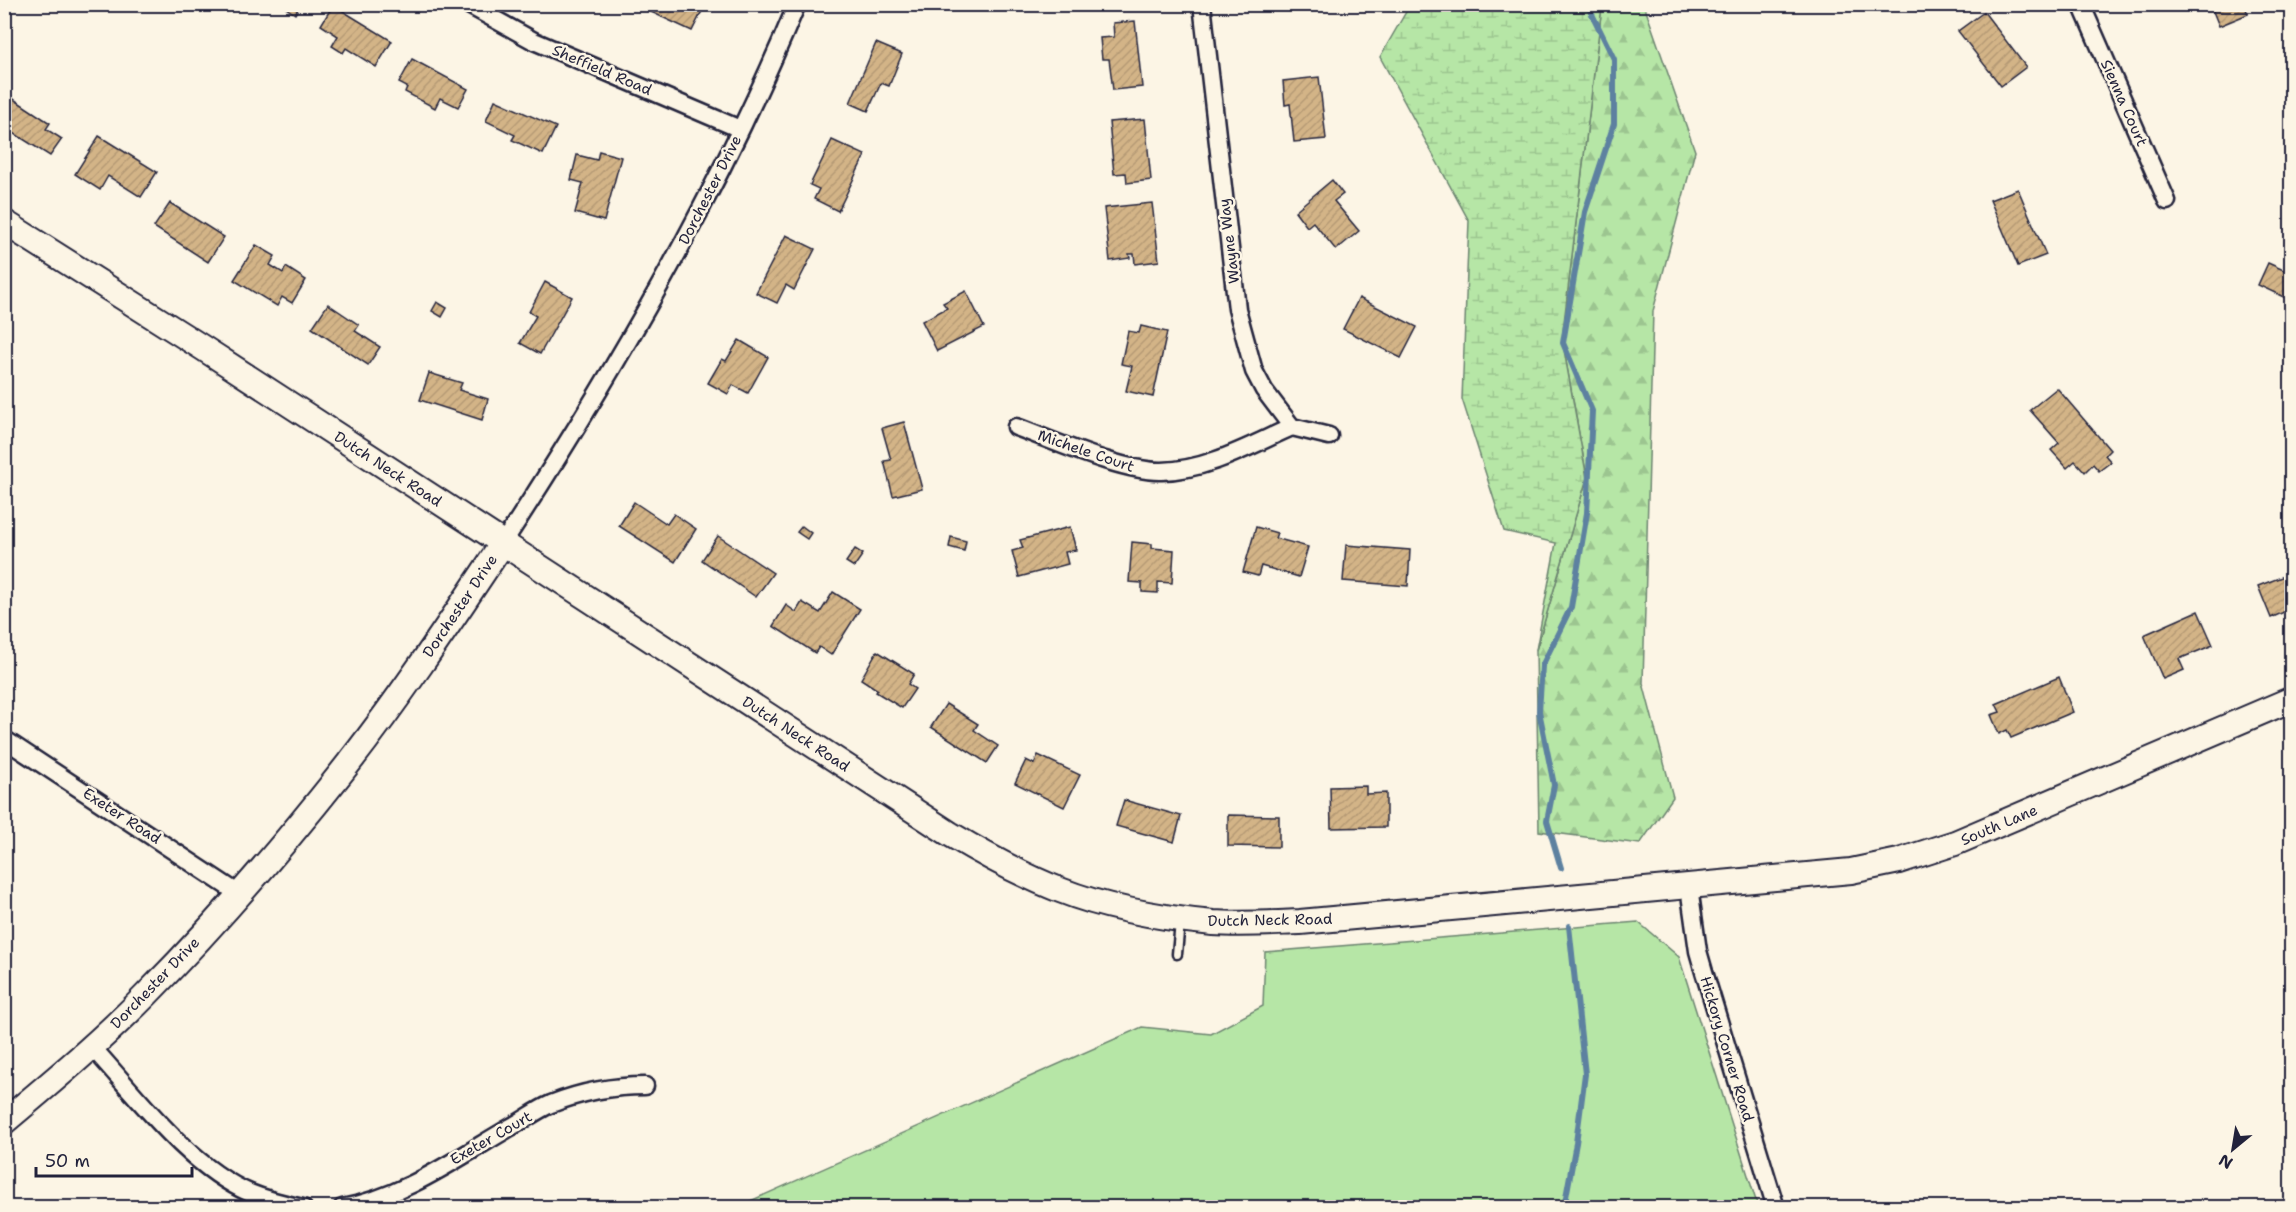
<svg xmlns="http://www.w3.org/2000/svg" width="2296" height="1212" font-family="'Shantell Sans',sans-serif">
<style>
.green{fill:#b6e6a6;stroke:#6c8470;stroke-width:1.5}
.forest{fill:url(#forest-firs);stroke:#6c8470;stroke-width:1.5}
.wetland{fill:url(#wetland-marsh);stroke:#6c8470;stroke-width:1.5}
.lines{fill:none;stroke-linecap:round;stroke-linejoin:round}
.stream{stroke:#5d81a0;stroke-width:6}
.building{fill:url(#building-hatch);stroke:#22223b;stroke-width:1.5}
.lane-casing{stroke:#22223b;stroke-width:13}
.street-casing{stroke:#22223b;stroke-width:21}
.secondary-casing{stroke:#22223b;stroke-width:28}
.lane{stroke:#fcf5e5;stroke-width:8}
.street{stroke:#fcf5e5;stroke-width:16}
.secondary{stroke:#fcf5e5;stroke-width:24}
.labels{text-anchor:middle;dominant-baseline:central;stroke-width:5;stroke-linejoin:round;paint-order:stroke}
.street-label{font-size:15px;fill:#22223b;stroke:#fcf5e5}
</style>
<defs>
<pattern id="forest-firs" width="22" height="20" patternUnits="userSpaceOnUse" patternTransform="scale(1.5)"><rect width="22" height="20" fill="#b6e6a6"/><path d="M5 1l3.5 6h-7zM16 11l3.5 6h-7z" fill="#9cc590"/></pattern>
<pattern id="wetland-marsh" width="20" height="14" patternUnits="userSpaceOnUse" patternTransform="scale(1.5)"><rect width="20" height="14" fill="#b6e6a6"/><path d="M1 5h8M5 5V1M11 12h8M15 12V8" fill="none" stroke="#9cc590"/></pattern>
<pattern id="building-hatch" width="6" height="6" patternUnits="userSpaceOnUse" patternTransform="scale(1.5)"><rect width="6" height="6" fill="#d3b487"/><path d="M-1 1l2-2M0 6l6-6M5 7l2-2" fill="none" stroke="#b59a75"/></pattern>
</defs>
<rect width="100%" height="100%" fill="#fcf5e5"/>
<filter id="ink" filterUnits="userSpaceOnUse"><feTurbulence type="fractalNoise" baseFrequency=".0167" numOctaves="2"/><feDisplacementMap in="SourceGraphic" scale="12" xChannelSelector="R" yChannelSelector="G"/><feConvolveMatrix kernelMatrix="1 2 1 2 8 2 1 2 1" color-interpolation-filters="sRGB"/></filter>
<g filter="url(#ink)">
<path class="green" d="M1638 922 1679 957 1758 1207 891 1208 884 1204 874 1208 737 1207 1142 1027 1211 1034 1263 1006 1265 952Z"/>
<path class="forest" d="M1600 5H1644L1695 151 1653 311 1643 683 1673 797 1640 844 1539 831 1536 650 1587 478 1562 339 1602 6Z"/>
<path class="wetland" d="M1600 4 1602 6 1562 339 1587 478 1536 650 1556 543 1504 531 1462 399 1469 221 1380 57 1410 5Z"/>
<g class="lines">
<g class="stream">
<path d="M1561 868 1547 821 1554 785 1539 711 1542 666 1571 607 1587 513 1592 411 1563 343 1585 212 1614 124V59L1587 4"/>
<path d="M1564 1208 1576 1143 1585 1074 1569 926"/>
</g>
</g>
<g class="building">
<path d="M280 4H301L295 14Z"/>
<path d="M634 4H699L704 7 692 31Z"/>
<path d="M902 4H917L915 10Z"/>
<path d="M2210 4H2244L2248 14 2219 26Z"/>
<path d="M333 5 392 41 376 67 346 48 343 53 332 46 338 36 321 25Z"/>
<path d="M1984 12 2026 67 2001 86 1958 31Z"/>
<path d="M1135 21 1142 87 1113 90 1109 59H1102L1100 38 1114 37 1113 23Z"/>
<path d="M876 43 902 54 889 86 881 83 868 111 850 103Z"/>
<path d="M412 59 468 89 458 107 440 98 435 108 405 92 407 87 399 83Z"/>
<path d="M1319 77 1326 139 1294 142 1290 104 1285 105 1283 81Z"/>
<path d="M2292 93V113L2285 95Z"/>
<path d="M12 98 50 123 46 129 62 139 50 156 4 127V109Z"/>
<path d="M495 100 556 127 543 154 512 140 515 135 486 121Z"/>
<path d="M1145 119 1151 180 1127 183 1126 173 1114 174 1109 122Z"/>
<path d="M99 136 157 172 141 197 108 176 100 190 75 174Z"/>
<path d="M832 140 865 155 838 211 814 199 819 189 810 185Z"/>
<path d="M599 151 621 157 604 221 575 213 583 183 571 180 577 155 597 160Z"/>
<path d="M1332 180 1343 194 1334 201 1359 231 1336 250 1313 222 1307 227 1295 211Z"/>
<path d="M2018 189 2046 255 2018 266 1990 200Z"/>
<path d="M170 203 224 237 208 262 154 227Z"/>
<path d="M1152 203 1159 261 1135 264 1134 254H1129L1130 258 1110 261 1104 208Z"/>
<path d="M786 235 815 249 794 290 786 285 777 303 756 293Z"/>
<path d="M256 245 275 256 270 265 283 273 286 267 306 280 292 303 282 297 277 306 234 280Z"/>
<path d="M2268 263 2288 272 2292 263V318L2284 315 2290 300 2258 285Z"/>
<path d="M545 282 572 297 540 354 520 343 536 316 529 312Z"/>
<path d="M966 291 984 327 937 351 922 321 947 308 943 303Z"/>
<path d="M1359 298 1417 327 1401 358 1343 329Z"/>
<path d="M437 302 447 308 442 317 432 311Z"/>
<path d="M328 304 359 325 355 331 380 347 368 365 312 328Z"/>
<path d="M1141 326 1167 332 1153 397 1126 391 1132 366 1121 364 1128 331 1139 333Z"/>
<path d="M739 340 768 357 748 393 733 385 728 394 708 383 722 359 726 361Z"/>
<path d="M429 373 462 383 459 390 488 399 482 420 420 400Z"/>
<path d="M2057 388 2110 450 2105 455 2111 462 2099 471 2093 464 2085 472 2075 461 2067 468 2051 450 2059 443 2030 410Z"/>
<path d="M904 422 922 489 893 496 884 461 891 460 882 428Z"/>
<path d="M634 502 667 524 674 514 696 529 675 562 619 526Z"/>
<path d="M802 526 811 533 807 539 797 532Z"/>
<path d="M1070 527 1076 550 1065 552 1068 564 1019 577 1012 551 1023 548 1020 540Z"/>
<path d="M1256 527 1277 533 1275 538 1308 547 1299 577 1261 566 1258 576 1243 572Z"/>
<path d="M718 536 773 573 756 597 702 560Z"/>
<path d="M951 537 966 541 964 551 949 547Z"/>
<path d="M1132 542 1152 544V548L1174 550 1172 583 1158 582V593L1142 592V583L1129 582Z"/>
<path d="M1346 545 1410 550 1408 586 1343 581Z"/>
<path d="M855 549 863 554 854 567 846 562Z"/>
<path d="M2292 573V617L2289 618 2286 611 2271 618 2258 586Z"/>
<path d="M833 592 860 609 831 655 819 647 815 653 773 626 786 605 796 612 802 602 820 613Z"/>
<path d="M2198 611 2213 645 2179 659 2184 670 2163 679 2144 635Z"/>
<path d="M877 651 914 674 908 684 915 689 902 708 876 692 878 690 861 679Z"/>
<path d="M2059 677 2073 712 2011 738 2007 730 1999 734 1991 715 2000 712 1996 704Z"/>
<path d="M946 704 978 724 974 730 998 746 987 763 931 727Z"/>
<path d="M1038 755 1080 775 1064 807 1015 783 1026 760 1034 764Z"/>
<path d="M1366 786V794L1386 793V827L1331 828 1330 787Z"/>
<path d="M1124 800 1181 816 1174 842 1116 826Z"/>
<path d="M1228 815 1279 816V847L1228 846Z"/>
</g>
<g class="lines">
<g class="lane-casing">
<path id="lane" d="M1177 954 1180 922"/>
</g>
<g class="street-casing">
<g id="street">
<path d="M467 4 534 41 740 129"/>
<path d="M1202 4 1237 309 1254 371 1264 390 1292 427 1329 436"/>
<path d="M2081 4 2167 201"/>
<path d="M1016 427C1055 441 1123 472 1162 471 1208 470 1251 445 1292 427"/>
<path d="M503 543C615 372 718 194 797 4"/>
<path d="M4 739 239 894"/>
<path d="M1689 887 1698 951 1704 972 1776 1208"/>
<path d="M92 1047C136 1095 189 1167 250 1193 267 1200 284 1204 303 1208"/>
<path d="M342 1208C404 1197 457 1158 511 1127 524 1120 537 1110 551 1104 581 1092 613 1086 645 1086"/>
</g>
</g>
<g class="secondary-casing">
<g id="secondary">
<path d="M4 222 203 348 950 834C985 855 1021 875 1060 890 1108 909 1162 918 1213 923 1242 925 1272 923 1300 922L1851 871 1899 861 1955 843 2292 699"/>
<path d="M4 1122C53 1081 102 1040 146 995 215 925 280 850 341 773 399 700 451 621 503 543"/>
</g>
</g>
<use href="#lane" class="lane"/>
<use href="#street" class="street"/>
<use href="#secondary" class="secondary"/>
</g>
</g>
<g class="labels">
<g class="street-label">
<text transform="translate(602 70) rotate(23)">Sheffield Road</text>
<text transform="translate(2124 103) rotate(66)">Sienna Court</text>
<text transform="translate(710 190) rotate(-63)">Dorchester Drive</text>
<text transform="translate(1229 241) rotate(-97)">Wayne Way</text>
<text transform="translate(1086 451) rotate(19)">Michele Court</text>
<text transform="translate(388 469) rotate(33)">Dutch Neck Road</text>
<text transform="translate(460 606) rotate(-56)">Dorchester Drive</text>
<text transform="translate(796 734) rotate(33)">Dutch Neck Road</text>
<text transform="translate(122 816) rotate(33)">Exeter Road</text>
<text transform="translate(1999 825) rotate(-23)">South Lane</text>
<text transform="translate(1270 920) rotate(-1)">Dutch Neck Road</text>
<text transform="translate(155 983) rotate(-46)">Dorchester Drive</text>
<text transform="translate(1727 1049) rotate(73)">Hickory Corner Road</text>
<text transform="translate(491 1138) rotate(-30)">Exeter Court</text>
</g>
</g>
<rect width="2296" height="1212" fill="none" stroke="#fcf5e5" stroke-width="24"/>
<rect x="12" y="12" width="2272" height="1188" fill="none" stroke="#22223b" stroke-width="2" filter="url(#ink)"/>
<g transform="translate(2233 1149) rotate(210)" stroke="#fcf5e5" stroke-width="4.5" paint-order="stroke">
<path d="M0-4.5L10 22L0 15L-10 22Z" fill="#22223b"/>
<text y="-9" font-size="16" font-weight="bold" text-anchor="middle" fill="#22223b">N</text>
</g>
<path d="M36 1167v9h156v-9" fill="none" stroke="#22223b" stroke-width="3"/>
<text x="45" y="1167" font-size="18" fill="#22223b" stroke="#fcf5e5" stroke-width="4.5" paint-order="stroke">50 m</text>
</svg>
